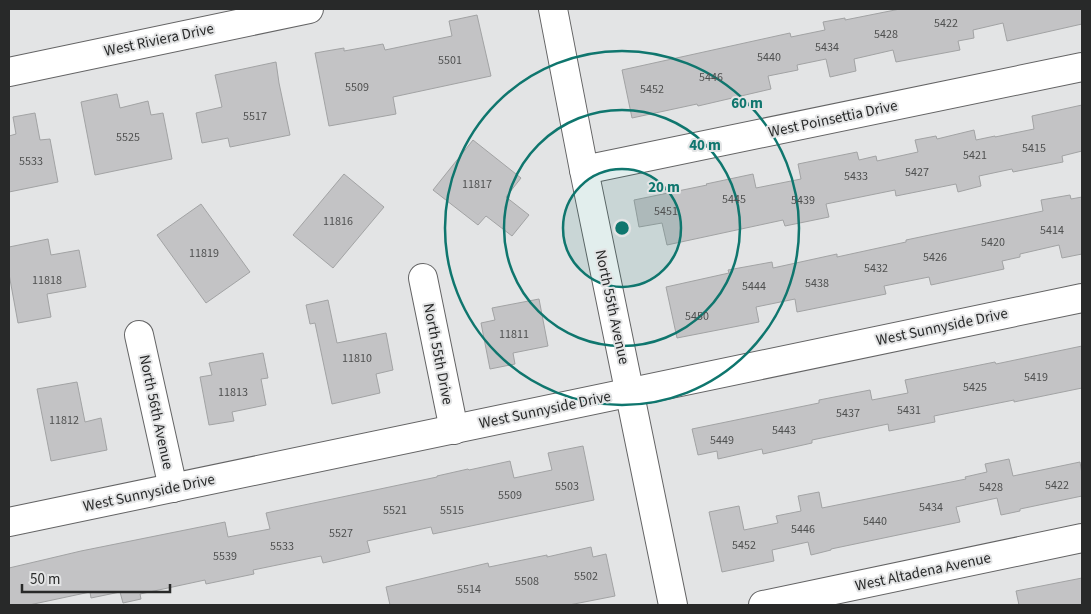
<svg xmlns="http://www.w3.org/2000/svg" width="1091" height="614" font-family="'Source Sans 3',sans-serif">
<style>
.building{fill:#c3c3c5;stroke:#a2a3a4}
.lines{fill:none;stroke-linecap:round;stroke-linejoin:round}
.minor-casing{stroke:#646465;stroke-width:30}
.minor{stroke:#fff;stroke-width:28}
.ring{fill:none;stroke:#0f766e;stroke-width:2.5}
.labels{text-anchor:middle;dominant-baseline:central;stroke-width:4;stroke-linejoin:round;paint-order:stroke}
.number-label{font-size:12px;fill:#4f5050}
.street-label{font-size:15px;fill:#282929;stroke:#e3e4e5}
.centre{fill:#0f766e;stroke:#e3e4e5;stroke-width:2.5}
.ring-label{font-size:15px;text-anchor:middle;font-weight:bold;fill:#0f766e;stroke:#e3e4e5;stroke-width:4;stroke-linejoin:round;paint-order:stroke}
</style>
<rect width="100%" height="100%" fill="#e3e4e5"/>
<g class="building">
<path d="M900 9H1082V24L1007 41 1003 23 973 30 974 38 958 41 960 50 896 62 893 50 854 59 856 71 830 77 826 59 797 65 798 70 768 76 771 89 698 106 697 104 632 118 622 70 790 33 791 37 825 30 823 22 845 18V20Z"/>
<path d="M477 15 491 76 393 97 396 114 329 126 315 53 344 48V51L383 44 385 50 452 36 449 21Z"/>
<path d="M276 62 279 83 290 135 230 147 228 138 202 143 196 113 222 107 215 75Z"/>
<path d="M117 94 120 108 148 101 151 115 163 113 172 159 95 175 81 102Z"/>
<path d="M1082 105V151L1062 156 1063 162 1013 172 1012 169 979 176 981 186 958 192 956 184 896 196 895 190 826 204 829 217 785 226 783 220 667 245 662 223 639 227 634 200 707 185 706 184 753 174 756 188 801 179 798 164 857 152 859 160 876 156 877 161 918 152 915 140 936 136 937 139 974 130 976 140 995 136V137L1034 129 1032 116Z"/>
<path d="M35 113 40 140 50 139 58 182 9 192V136L16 134 13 117Z"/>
<path d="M473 140 521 178 506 197 529 215 512 236 486 216 478 225 433 190Z"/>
<path d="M344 174 384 207 333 268 293 235Z"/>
<path d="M1070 195 1071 199 1082 197V254L1062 258 1059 245 1020 254V257L1002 261 1004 269 931 285 929 277 884 286 886 294 797 312 795 299 756 307 759 322 677 338 666 287 729 273 728 270 772 262 773 268 837 254V257L906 242V240L1043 211 1041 200Z"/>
<path d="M201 204 250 272 206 303 157 235Z"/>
<path d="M48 239 51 255 79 250 86 287 47 294 51 317 18 323 9 274V247Z"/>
<path d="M539 299 548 346 513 353 515 364 490 369 481 323 495 320 492 308Z"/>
<path d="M328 300 337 343 386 333 393 370 376 374 380 393 332 404 315 323 310 324 306 305Z"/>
<path d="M1082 346V388L1014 402V400L934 416 935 422 889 431 888 424 812 440V443L763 454 762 449 718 459 717 451 698 455 692 429 819 403V400L870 390 872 400 908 393 905 380 995 362 996 364Z"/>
<path d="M263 353 268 378 261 379 266 405 232 412 234 421 209 425 200 377 212 375 209 363Z"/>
<path d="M77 382 85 422 101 418 107 450 51 461 37 389Z"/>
<path d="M583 446 594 500 433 534 431 527 367 541 370 552 323 563 321 556 253 570 254 574 206 584 205 580 140 594 141 599 123 603 120 592 91 598 90 592 29 605H9V568L81 551 225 522 228 537 270 529 266 513 437 477V476L468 469 469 470 510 461 514 478 552 470 548 453Z"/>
<path d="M1009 459 1013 476 1080 462 1082 474V496L1020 509V511L1001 515 997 498 956 507 960 522 831 549V550L811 555 808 542 772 550 774 561 722 572 709 512 739 506 744 530 778 523 776 516 801 511 798 496 819 492 822 508 966 479 965 477 987 472 985 464Z"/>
<path d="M591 547 593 557 606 554 615 596 569 605H390L386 587 488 563 489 567 547 555V557Z"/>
<path d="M1082 578V605H1019L1016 591Z"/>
</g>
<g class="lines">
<g class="minor-casing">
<g id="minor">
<path d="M553 9 584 170 673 605"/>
<path d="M9 72 309 9"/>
<path d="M584 170 1082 67"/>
<path d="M423 278 454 430"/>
<path d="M139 335 173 488"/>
<path d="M9 522 1082 298"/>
<path d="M763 605 1082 538"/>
</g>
</g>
<use href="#minor" class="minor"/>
</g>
<circle cx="622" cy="228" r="59" fill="#0f766e" fill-opacity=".12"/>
<g class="ring">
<circle cx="622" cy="228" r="59"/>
<circle cx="622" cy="228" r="118"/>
<circle cx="622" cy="228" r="177"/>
</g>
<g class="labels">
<g class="number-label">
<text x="946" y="23">5422</text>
<text x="886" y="34">5428</text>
<text x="827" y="47">5434</text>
<text x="769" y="57">5440</text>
<text x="450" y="60">5501</text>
<text x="711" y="77">5446</text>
<text x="357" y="87">5509</text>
<text x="652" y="89">5452</text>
<text x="255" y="116">5517</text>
<text x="128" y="137">5525</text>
<text x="1034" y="148">5415</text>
<text x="975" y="155">5421</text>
<text x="31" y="161">5533</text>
<text x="917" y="172">5427</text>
<text x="856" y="176">5433</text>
<text x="477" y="184">11817</text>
<text x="734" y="199">5445</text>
<text x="803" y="200">5439</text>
<text x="666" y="211">5451</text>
<text x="338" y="221">11816</text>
<text x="1052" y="230">5414</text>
<text x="993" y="242">5420</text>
<text x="204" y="253">11819</text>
<text x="935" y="257">5426</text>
<text x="876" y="268">5432</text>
<text x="47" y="280">11818</text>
<text x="817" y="283">5438</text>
<text x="754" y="286">5444</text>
<text x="697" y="316">5450</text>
<text x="514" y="334">11811</text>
<text x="357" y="358">11810</text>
<text x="1036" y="377">5419</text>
<text x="975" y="387">5425</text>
<text x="233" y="392">11813</text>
<text x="909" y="410">5431</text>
<text x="848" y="413">5437</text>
<text x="64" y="420">11812</text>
<text x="784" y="430">5443</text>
<text x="722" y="440">5449</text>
<text x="1057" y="485">5422</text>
<text x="567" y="486">5503</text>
<text x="991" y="487">5428</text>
<text x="510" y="495">5509</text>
<text x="931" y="507">5434</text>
<text x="395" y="510">5521</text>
<text x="452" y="510">5515</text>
<text x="875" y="521">5440</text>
<text x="803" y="529">5446</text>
<text x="341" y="533">5527</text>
<text x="744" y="545">5452</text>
<text x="282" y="546">5533</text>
<text x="225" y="556">5539</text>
<text x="586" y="576">5502</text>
<text x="527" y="581">5508</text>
<text x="469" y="589">5514</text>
</g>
<g class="street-label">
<text transform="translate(159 40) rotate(-12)">West Riviera Drive</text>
<text transform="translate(833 119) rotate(-12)">West Poinsettia Drive</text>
<text transform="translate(612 307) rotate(78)">North 55th Avenue</text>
<text transform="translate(942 327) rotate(-12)">West Sunnyside Drive</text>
<text transform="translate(438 354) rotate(79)">North 55th Drive</text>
<text transform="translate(545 410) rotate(-12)">West Sunnyside Drive</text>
<text transform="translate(156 412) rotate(78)">North 56th Avenue</text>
<text transform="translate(149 493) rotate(-12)">West Sunnyside Drive</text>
<text transform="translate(923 572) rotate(-12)">West Altadena Avenue</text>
</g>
</g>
<circle cx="622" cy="228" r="8" class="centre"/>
<g class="ring-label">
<text x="747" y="108">60 m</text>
<text x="705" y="150">40 m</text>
<text x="664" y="192">20 m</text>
</g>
<rect width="1091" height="614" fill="none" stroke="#282929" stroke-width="20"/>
<path d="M22 584v8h148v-8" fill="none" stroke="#282929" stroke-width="2.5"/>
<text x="30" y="584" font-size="15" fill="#282929" stroke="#e3e4e5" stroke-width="4" paint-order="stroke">50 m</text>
</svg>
